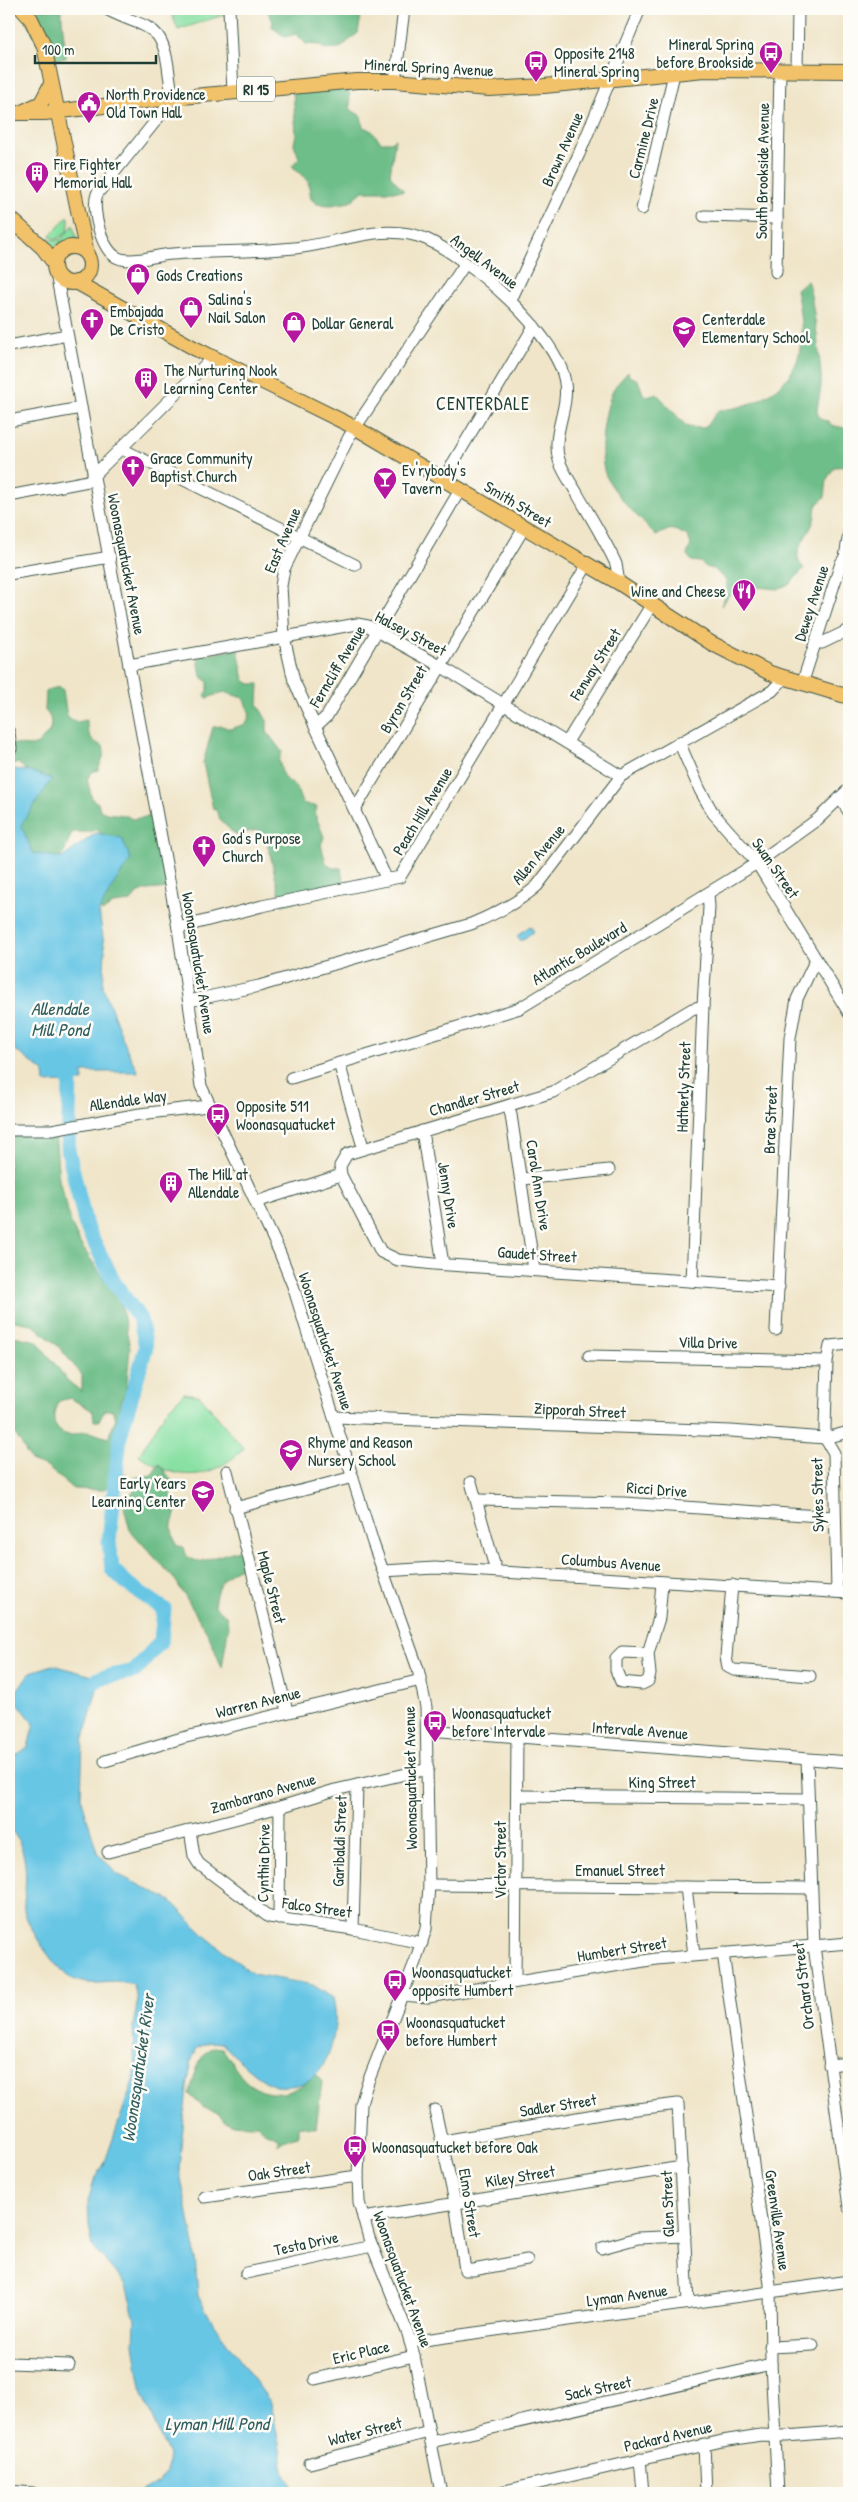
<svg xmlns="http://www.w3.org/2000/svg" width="858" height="2502" font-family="'Patrick Hand',sans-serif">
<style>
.green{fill:#88e0a3;stroke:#548e6c}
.forest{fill:#6ebe89;stroke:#467e5e;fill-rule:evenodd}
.water{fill:#67c6e5;stroke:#43828c}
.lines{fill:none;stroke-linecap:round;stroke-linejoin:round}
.river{stroke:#67c6e5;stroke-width:15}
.minor-casing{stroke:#3e564a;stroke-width:13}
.major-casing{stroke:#3e564a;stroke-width:16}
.minor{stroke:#fff;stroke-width:11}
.major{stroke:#f2c26a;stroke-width:14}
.labels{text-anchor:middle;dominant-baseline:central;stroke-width:5;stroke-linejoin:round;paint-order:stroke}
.shield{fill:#fdfcf7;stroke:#62766e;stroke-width:1}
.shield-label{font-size:15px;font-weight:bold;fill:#1f3d34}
.poi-label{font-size:16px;fill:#1f3d34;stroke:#fdfcf7;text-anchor:start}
.street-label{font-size:16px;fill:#1f3d34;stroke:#fdfcf7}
.neighbourhood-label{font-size:18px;letter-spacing:1px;fill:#1f3d34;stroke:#fdfcf7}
.water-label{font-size:18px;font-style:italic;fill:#315f60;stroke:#fdfcf7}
</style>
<rect width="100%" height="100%" fill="#fdfcf7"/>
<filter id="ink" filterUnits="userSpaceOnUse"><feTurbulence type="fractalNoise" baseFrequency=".02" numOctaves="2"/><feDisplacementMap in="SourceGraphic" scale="10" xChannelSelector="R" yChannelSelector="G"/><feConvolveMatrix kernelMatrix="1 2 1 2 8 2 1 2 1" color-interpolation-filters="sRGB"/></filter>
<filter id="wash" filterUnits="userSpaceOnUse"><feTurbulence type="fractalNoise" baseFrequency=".0096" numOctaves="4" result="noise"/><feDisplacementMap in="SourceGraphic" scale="20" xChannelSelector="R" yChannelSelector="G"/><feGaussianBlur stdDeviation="1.12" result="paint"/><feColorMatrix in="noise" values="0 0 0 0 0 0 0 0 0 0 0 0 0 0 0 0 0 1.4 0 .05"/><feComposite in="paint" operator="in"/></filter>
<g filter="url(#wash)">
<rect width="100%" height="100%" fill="#f0e5c9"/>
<g class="green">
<path d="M170 9H224L226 14 178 30Z"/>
<path d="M68 216C71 227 68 234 57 239L49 237Z"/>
<path d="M73 225 77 240 62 242 52 249 45 240H61Z"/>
<path d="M184 1393 200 1396 244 1449C208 1481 179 1483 139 1455L167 1410Z"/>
</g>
<g class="forest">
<path d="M21 9 61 10 66 58 47 62Z"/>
<path d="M266 9H362L358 33 339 49H325L319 45 306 44 296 34 285 37 272 27 273 21Z"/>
<path d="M348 85 351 110 361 116 363 127 371 130 381 142H391L395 139 390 175 404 191H363L350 202 331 205 317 204 311 199 308 181 292 166 299 158 294 144 296 134 293 90Z"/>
<path d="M807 281C812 288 821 365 821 378 822 390 817 402 817 413L822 420 829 421 831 425 849 429V466L834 467 827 479 825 497 817 504C814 510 816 515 814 520 810 535 787 554 804 568L790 584 777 589 737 585 721 606 727 592V582L714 569 705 567 700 562 692 561 687 555 691 545 688 536C669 528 674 527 656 536 640 518 621 502 608 480 596 460 604 411 613 390 617 383 623 378 628 372L629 376 638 380 643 394 647 397 657 394 687 427 704 428 719 410C751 409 792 388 799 354 804 332 800 310 796 289Z"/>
<path d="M238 649 244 680 250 684H259L258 705 267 721V732L282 752 279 760 283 777 296 787 302 803 317 807 315 814 324 837 321 845 326 863 332 868H341L344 890 282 905 266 837 256 830 235 835 221 821 215 808 213 809 203 763 213 727 222 726 230 729 246 724 250 714 243 698 224 692 207 698 205 695 208 691V682L201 676 198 657Z"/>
<path d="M60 687 63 690 67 717 77 722 87 720C86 733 91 742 103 746 106 755 101 761 98 770L92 772 87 779 92 799 98 803 100 810C110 817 122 811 132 819L155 816 168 888 147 890 137 894 130 902 113 904 102 912 100 909 104 838 97 829 90 832H72L64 853 54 864 38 866 13 829 33 776 18 763 9 766V743C17 744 32 749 39 743 43 739 43 737 48 734 52 726 53 718 45 711L46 690Z"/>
<path d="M55 1133 59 1180 72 1226 81 1245 121 1304 130 1348 126 1391 121 1402V1413L113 1445 120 1470 127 1475 102 1490 73 1489 47 1467 31 1461 12 1428 9 1430V1335L37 1341 68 1381 82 1392V1375L58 1346 32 1324 9 1320V1136ZM70 1398 93 1411 94 1421H99L105 1410H113L116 1418 108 1438C101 1436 92 1432 85 1432 80 1432 75 1436 69 1435 51 1432 51 1413 59 1401Z"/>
<path d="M159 1464 173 1482C169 1491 173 1503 176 1511 171 1529 170 1524 176 1545L184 1548 187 1557 199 1562 245 1548 248 1565C225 1571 217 1583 214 1605L227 1617 228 1629 222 1668 209 1636 176 1581 130 1530 124 1507 136 1486 133 1478 152 1475Z"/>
<path d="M212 2047 222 2048C230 2059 238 2075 248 2083 272 2101 296 2094 315 2074L322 2082 316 2127 298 2126V2136L283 2140 278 2144V2137L264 2131 257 2125C242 2124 226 2128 219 2113L204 2108 189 2094C196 2077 196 2058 212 2047Z"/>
</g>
<g class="water">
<path d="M9 768 32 772 52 779 21 825 33 853 62 858 96 833 122 838 131 860 115 882 99 911 105 951 103 987 128 1052 138 1072H83V1081L45 1083 44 1072 9 1045Z"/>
<path d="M530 926 534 931 521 941 517 936Z"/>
<path d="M53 1665 100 1678 83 1741 81 1797 97 1852 117 1874 171 1901 205 1936 253 1974 313 1985 333 1998C341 2029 328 2087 288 2086 283 2086 277 2087 273 2085 256 2078 234 2056 222 2043L210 2042 197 2048 192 2059 187 2088 179 2168 194 2245 198 2296 213 2323 271 2403 285 2475 296 2493H140L158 2483 167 2471 169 2456 142 2395 134 2344 135 2320 126 2285 93 2247 89 2225 88 2201 95 2178 106 2159 135 2075 133 2026 138 1999 133 1985C110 1977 92 1990 69 1977 54 1967 28 1928 24 1910 23 1905 25 1897 25 1891 27 1867 25 1845 9 1827V1760L28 1747 34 1724 13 1696 31 1672Z"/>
</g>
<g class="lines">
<path class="river" d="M62 1064 70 1082 68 1150 86 1226 114 1282 140 1319 146 1347 120 1436 109 1541 112 1569 129 1585 164 1609 161 1641 135 1671 100 1678 84 1690"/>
</g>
</g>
<g filter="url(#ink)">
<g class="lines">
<g class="minor-casing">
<g id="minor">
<path d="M106 9C148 31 163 20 169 74 171 87 173 96 166 108L97 194C91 210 102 255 121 259 137 263 156 255 172 254 215 250 259 253 302 247 343 242 385 222 426 239 469 258 559 335 565 383 569 409 551 435 559 460 563 473 572 484 578 495 591 518 605 540 616 564L619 583"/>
<path d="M229 9 233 92"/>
<path d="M797 70 798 9"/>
<path d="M395 81 404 9"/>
<path d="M642 209 674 74"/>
<path d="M704 216 777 218"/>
<path d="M9 236 17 225"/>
<path d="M776 272 780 70"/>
<path d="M56 273 178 928 201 1086 279 1251 293 1286 373 1543 418 1669 426 1707 429 1885 426 1929 415 1962 366 2087 361 2104 358 2176 359 2202 369 2238 408 2334 414 2356 441 2493"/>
<path d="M511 300 579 154 640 9"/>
<path d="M9 346 67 335"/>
<path d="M9 421 81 408"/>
<path d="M122 449 355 565"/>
<path d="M443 480 534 326"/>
<path d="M9 496 88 481 213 357"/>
<path d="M845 557 849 533"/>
<path d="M9 574 110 557"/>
<path d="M815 643H822L849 630"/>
<path d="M129 665 357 624 368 626 442 667 621 776"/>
<path d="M802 684 841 563 849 551"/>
<path d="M315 727 327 716 460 490"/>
<path d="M9 732 11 749"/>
<path d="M567 742 652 604"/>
<path d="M679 742 700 790 713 813 757 863 849 1013"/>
<path d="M840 798 849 812"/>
<path d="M355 809 524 528"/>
<path d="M387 880 294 681 284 637 281 586 284 569 349 437 465 264"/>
<path d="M178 928 262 906 400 877 587 565"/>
<path d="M189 1001 259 986 471 924C495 914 518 903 537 886L621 776 772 691 784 678"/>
<path d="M703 1006 692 1009 553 1092 347 1154 340 1166 341 1175 381 1252 398 1260 434 1264 779 1287"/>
<path d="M339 1063 363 1147"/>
<path d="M291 1078 520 1008 757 863 818 819 849 789"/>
<path d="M508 1106 511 1115 534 1270"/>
<path d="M9 1130H52L140 1114 208 1106"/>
<path d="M422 1131 443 1264"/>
<path d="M522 1179 609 1170"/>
<path d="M256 1202 341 1175"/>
<path d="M692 1281 703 1006 709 907 708 894"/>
<path d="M776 1330 790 1038 797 999 816 959"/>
<path d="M589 1356 827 1361"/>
<path d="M334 1417 731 1431 825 1438 849 1432"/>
<path d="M227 1471 287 1711"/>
<path d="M471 1482 496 1571"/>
<path d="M477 1500 624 1503 834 1517"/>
<path d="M235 1508 353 1477"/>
<path d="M383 1571 435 1568 849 1593"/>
<path d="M732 1585 726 1657 728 1667 734 1670 810 1676"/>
<path d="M837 1592 834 1453 825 1438V1427L827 1361 830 1346 849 1344"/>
<path d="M622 1652 648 1653 650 1674 648 1681 642 1684 621 1682 616 1670V1658Z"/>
<path d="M648 1653 659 1618 662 1582"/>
<path d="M428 1730 849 1762"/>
<path d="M807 1760 814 1946 849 2207"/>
<path d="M105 1761 182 1738 421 1680"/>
<path d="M517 1796 808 1799"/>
<path d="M190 1830 194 1856 199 1864 269 1917 353 1929 422 1943"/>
<path d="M108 1852 280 1807 335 1790 428 1769"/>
<path d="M429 1885 811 1888"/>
<path d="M686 1887 694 1955"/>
<path d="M279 1919 280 1807"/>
<path d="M353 1929 357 1785"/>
<path d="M723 1953 770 2284 771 2364 778 2493"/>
<path d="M515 1982 517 1737"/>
<path d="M401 1995 428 1997 656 1959 849 1943"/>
<path d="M829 2065 849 2063"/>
<path d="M435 2110 455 2202 465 2270H473L527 2260"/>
<path d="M443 2141 612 2112 678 2104 688 2303"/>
<path d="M204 2197 358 2176"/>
<path d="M363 2218 682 2167"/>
<path d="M602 2248 638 2238 685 2236"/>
<path d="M246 2273 372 2246"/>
<path d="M410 2342 849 2281"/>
<path d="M770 2347 813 2345"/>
<path d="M9 2363 69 2365"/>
<path d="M315 2379 414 2356"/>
<path d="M431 2442 771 2364"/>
<path d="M704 2444 706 2493"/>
<path d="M640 2459 643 2493"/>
<path d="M310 2463 429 2432"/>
<path d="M9 2491 33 2493"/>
<path d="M496 2493 722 2441 761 2435 786 2436 849 2431"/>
</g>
</g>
<g class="major-casing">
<g id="major">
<path d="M22 9 31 19 44 46 87 254"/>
<path d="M24 111 41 103 51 84"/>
<path d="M9 113H45L171 98 357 81H395L489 89 544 86 704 70 849 71"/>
<path d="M9 217 43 248 54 263"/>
<circle cx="72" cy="265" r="18"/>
<path d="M76 282 194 348 356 428 619 583 711 643 770 673 849 697"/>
</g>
</g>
<use href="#minor" class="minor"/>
<use href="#major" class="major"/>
</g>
</g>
<defs>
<g id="bus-pin" transform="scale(1.25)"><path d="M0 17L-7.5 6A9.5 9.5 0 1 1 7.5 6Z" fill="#b5179e" stroke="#fdfcf7"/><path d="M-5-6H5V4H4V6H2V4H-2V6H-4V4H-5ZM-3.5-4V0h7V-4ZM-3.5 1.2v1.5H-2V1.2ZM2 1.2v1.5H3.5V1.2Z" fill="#fff"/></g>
<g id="civic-pin" transform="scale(1.25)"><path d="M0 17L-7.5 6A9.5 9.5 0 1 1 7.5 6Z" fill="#b5179e" stroke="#fdfcf7"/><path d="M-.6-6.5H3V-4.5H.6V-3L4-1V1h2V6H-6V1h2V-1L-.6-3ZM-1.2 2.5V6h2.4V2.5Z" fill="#fff"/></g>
<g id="building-pin" transform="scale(1.25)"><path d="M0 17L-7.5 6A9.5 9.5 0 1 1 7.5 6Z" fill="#b5179e" stroke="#fdfcf7"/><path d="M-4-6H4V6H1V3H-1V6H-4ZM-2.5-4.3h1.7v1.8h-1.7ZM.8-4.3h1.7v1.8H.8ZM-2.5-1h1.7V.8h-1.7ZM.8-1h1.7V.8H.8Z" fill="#fff"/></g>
<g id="shop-pin" transform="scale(1.25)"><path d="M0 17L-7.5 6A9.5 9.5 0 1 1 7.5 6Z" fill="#b5179e" stroke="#fdfcf7"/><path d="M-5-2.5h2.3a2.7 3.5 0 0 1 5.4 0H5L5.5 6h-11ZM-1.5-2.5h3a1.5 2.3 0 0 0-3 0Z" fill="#fff"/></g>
<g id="church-pin" transform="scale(1.25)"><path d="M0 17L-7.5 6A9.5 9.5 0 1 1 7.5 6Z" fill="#b5179e" stroke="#fdfcf7"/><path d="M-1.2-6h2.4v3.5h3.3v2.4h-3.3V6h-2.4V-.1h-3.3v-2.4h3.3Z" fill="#fff"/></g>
<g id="school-pin" transform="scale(1.25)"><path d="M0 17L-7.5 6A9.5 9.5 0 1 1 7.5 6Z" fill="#b5179e" stroke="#fdfcf7"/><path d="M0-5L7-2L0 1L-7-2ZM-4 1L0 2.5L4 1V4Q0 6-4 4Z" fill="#fff"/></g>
<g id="bar-pin" transform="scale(1.25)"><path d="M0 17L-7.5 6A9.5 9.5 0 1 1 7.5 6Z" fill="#b5179e" stroke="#fdfcf7"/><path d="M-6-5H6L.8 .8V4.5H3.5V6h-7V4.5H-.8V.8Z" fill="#fff"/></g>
<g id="restaurant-pin" transform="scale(1.25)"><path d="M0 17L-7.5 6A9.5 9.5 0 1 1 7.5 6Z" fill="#b5179e" stroke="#fdfcf7"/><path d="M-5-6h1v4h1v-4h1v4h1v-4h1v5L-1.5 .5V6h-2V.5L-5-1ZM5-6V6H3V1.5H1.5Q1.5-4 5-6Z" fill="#fff"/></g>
</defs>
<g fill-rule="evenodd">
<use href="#bus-pin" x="771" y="53"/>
<use href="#bus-pin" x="536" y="62"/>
<use href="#civic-pin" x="89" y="103"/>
<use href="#building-pin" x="37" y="173"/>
<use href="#shop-pin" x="138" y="275"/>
<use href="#shop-pin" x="191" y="308"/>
<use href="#church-pin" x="92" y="320"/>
<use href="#shop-pin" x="294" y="323"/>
<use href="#school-pin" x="684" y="328"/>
<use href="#building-pin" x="146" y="379"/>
<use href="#church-pin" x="133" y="467"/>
<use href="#bar-pin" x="385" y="479"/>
<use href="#restaurant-pin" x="744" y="591"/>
<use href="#church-pin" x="204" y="847"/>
<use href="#bus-pin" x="218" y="1115"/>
<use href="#building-pin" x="171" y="1183"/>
<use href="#school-pin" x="291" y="1451"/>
<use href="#school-pin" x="203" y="1492"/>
<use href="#bus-pin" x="435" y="1722"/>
<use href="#bus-pin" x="395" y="1981"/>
<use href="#bus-pin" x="388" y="2031"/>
<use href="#bus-pin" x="355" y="2147"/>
</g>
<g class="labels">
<rect class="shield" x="237" y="76.5" width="38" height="25" rx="4"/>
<g class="shield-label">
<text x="256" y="89">RI 15</text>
</g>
<g class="poi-label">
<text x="754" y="44" text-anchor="end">Mineral Spring<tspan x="754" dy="18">before Brookside</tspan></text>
<text x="554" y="53">Opposite 2148<tspan x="554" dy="18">Mineral Spring</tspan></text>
<text x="106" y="94">North Providence<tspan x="106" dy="18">Old Town Hall</tspan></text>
<text x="54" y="164">Fire Fighter<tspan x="54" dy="18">Memorial Hall</tspan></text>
<text x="156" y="275">Gods Creations</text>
<text x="208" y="299">Salina's<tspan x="208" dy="18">Nail Salon</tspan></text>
<text x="110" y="311">Embajada<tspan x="110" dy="18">De Cristo</tspan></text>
<text x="702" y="319">Centerdale<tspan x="702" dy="18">Elementary School</tspan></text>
<text x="312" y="323">Dollar General</text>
<text x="164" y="370">The Nurturing Nook<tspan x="164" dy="18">Learning Center</tspan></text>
<text x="150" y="458">Grace Community<tspan x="150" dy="18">Baptist Church</tspan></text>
<text x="402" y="470">Ev'rybody's<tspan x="402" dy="18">Tavern</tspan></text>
<text x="726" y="591" text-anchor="end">Wine and Cheese</text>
<text x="222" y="838">God's Purpose<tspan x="222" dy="18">Church</tspan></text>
<text x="236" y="1106">Opposite 511<tspan x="236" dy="18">Woonasquatucket</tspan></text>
<text x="188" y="1174">The Mill at<tspan x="188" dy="18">Allendale</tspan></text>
<text x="308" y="1442">Rhyme and Reason<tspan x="308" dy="18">Nursery School</tspan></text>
<text x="186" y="1483" text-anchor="end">Early Years<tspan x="186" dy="18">Learning Center</tspan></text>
<text x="452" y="1713">Woonasquatucket<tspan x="452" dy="18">before Intervale</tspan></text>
<text x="412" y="1972">Woonasquatucket<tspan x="412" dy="18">opposite Humbert</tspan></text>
<text x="406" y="2022">Woonasquatucket<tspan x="406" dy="18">before Humbert</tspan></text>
<text x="372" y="2147">Woonasquatucket before Oak</text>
</g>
<g class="street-label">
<text transform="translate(429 67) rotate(3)">Mineral Spring Avenue</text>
<text transform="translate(643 138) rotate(-76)">Carmine Drive</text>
<text transform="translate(562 149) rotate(-66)">Brown Avenue</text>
<text transform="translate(762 171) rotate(-89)">South Brookside Avenue</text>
<text transform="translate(485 261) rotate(37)">Angell Avenue</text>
<text transform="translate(518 504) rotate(31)">Smith Street</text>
<text transform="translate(282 540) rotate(-67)">East Avenue</text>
<text transform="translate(127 564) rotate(79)">Woonasquatucket Avenue</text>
<text transform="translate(811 603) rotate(-72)">Dewey Avenue</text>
<text transform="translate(411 633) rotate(28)">Halsey Street</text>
<text transform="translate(595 664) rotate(-58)">Fenway Street</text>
<text transform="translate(337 666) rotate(-59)">Ferncliff Avenue</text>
<text transform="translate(403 699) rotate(-59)">Byron Street</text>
<text transform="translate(422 811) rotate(-59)">Peach Hill Avenue</text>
<text transform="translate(538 854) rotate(-50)">Allen Avenue</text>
<text transform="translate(776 868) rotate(55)">Swan Street</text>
<text transform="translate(579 953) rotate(-31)">Atlantic Boulevard</text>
<text transform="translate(199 963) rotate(81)">Woonasquatucket Avenue</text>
<text transform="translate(683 1087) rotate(-88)">Hatherly Street</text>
<text transform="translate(474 1098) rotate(-16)">Chandler Street</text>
<text transform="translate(128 1100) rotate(-8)">Allendale Way</text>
<text transform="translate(770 1120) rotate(-88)">Brae Street</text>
<text transform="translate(539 1185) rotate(81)">Carol Ann Drive</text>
<text transform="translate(449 1195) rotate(81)">Jenny Drive</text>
<text transform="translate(537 1254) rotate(4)">Gaudet Street</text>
<text transform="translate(326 1341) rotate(72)">Woonasquatucket Avenue</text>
<text transform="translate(708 1342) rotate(1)">Villa Drive</text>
<text transform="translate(580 1410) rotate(3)">Zipporah Street</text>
<text transform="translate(657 1489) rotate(4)">Ricci Drive</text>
<text transform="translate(817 1495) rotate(-91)">Sykes Street</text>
<text transform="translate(611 1562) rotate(4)">Columbus Avenue</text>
<text transform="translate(272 1587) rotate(76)">Maple Street</text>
<text transform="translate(258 1702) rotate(-14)">Warren Avenue</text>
<text transform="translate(640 1730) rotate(4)">Intervale Avenue</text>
<text transform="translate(410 1778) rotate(-91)">Woonasquatucket Avenue</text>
<text x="662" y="1782">King Street</text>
<text transform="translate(263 1793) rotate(-16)">Zambarano Avenue</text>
<text transform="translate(339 1841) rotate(-88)">Garibaldi Street</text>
<text transform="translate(500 1860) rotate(-90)">Victor Street</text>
<text transform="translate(263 1863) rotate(-89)">Cynthia Drive</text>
<text x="620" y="1870">Emanuel Street</text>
<text transform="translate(317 1907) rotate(8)">Falco Street</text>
<text transform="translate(622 1949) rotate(-9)">Humbert Street</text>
<text transform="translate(803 1986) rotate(-97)">Orchard Street</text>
<text transform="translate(558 2105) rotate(-9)">Sadler Street</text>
<text transform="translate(279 2171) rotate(-8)">Oak Street</text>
<text transform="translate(520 2176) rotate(-9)">Kiley Street</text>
<text transform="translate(470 2203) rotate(81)">Elmo Street</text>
<text transform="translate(667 2204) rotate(-92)">Glen Street</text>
<text transform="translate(778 2220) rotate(82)">Greenville Avenue</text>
<text transform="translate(306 2243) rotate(-12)">Testa Drive</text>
<text transform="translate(403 2279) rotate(70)">Woonasquatucket Avenue</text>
<text transform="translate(627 2295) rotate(-8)">Lyman Avenue</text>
<text transform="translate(361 2352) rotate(-13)">Eric Place</text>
<text transform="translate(598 2388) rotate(-12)">Sack Street</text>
<text transform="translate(365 2431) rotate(-14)">Water Street</text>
<text transform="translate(668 2436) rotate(-13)">Packard Avenue</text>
</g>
<g class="neighbourhood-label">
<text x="483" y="403">CENTERDALE</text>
</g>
<g class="water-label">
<text x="60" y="1008">Allendale<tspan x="60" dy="21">Mill Pond</tspan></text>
<text transform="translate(138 2068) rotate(-82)">Woonasquatucket River</text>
<text x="217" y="2423">Lyman Mill Pond</text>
</g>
</g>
<rect width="858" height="2502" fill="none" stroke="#fdfcf7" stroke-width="30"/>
<path d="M35 55v8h121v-8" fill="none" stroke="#1f3d34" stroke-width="2.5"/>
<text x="42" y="55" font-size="15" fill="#1f3d34" stroke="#fdfcf7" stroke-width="4" paint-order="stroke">100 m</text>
</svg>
